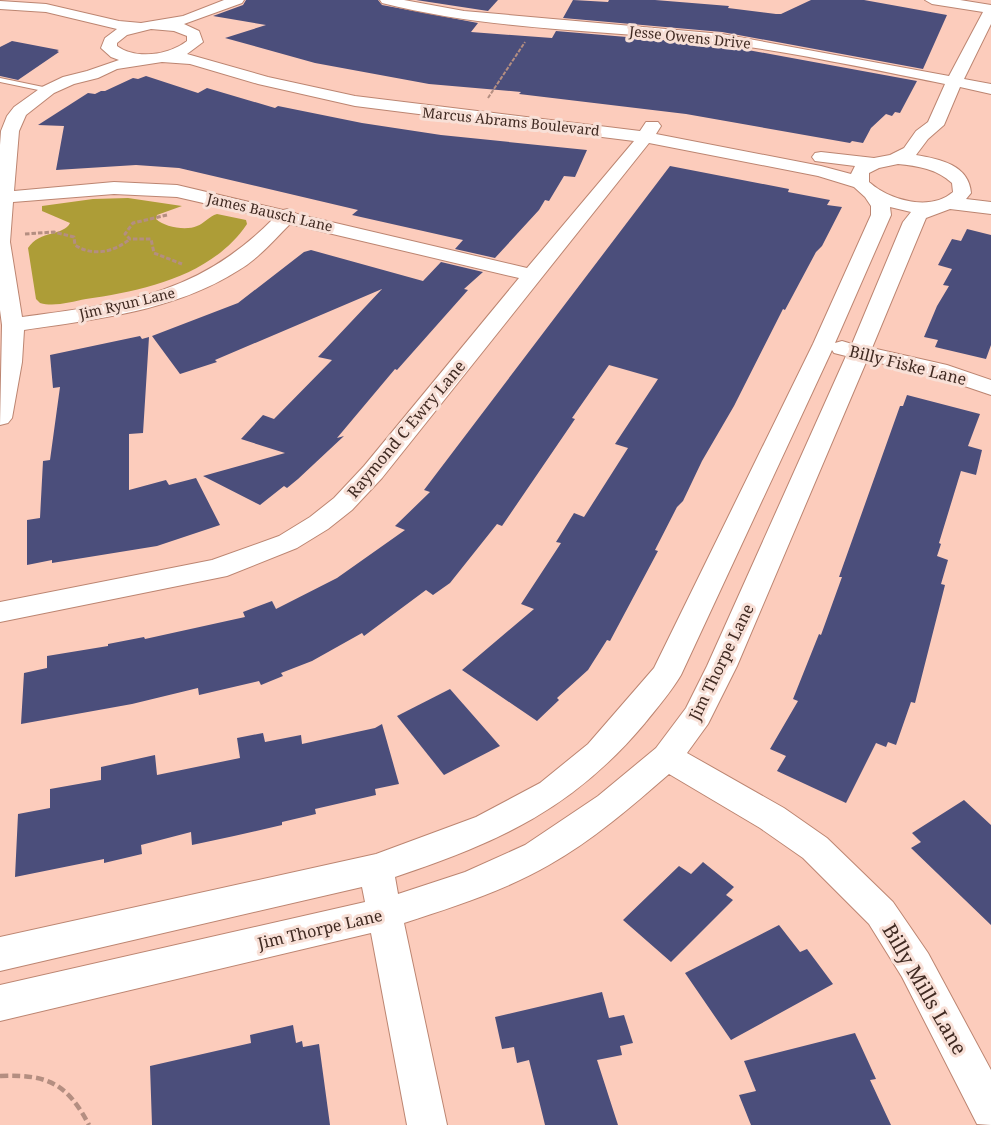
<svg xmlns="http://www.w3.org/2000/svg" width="991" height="1125" font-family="'Noto Serif',serif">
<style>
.forest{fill:#ad9d37}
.building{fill:#4b4e7b}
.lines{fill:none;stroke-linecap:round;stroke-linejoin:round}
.service-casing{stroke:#bc8571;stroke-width:2}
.minor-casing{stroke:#bc8571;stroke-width:2}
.path-far2{stroke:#b48e81;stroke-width:2;stroke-dasharray:4 1.5;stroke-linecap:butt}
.path-far1{stroke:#b48e81;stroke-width:3;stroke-dasharray:4.5 2;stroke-linecap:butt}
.path{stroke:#b48e81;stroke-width:4.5;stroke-dasharray:8 4;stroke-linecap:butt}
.service{fill:#fff;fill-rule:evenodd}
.minor{fill:#fff;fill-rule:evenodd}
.labels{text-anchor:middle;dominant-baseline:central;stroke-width:6;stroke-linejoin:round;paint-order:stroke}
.far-street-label{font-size:14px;fill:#402a22;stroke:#f8e0d7}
.street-label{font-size:16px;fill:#402a22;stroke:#f8e0d7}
.near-street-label{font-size:20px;fill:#402a22;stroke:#f8e0d7}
</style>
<rect width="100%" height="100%" fill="#fcccbc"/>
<path class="forest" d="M128 198 182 206 157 215 156 219C164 227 186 231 197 226 204 224 209 216 217 214L246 220 247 224C212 276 143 291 86 299 71 302 54 307 40 303L36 299 28 248C40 230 64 236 70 223L42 211V206L93 199Z"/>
<g class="building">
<path d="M246 0H378L382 5 478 23 471 32 552 38 556 31 721 45 917 81 900 113 895 112 892 116 886 114 871 128 863 143 852 141 850 143 686 114 519 94 521 92 429 84 315 63 225 38 266 25 213 16 243 5Z"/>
<path d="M416 0H498L488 11Z"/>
<path d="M573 0 608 2 609 0H655L729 6 728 8 776 14H781L811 0H864L947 15 923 69 722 32 563 18Z"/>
<path d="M12 41 59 50 57 51 59 52 18 80 0 76V47Z"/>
<path d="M146 76 198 93 207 88 275 108 278 106 362 123 441 135 587 150 575 177 564 176 549 201 545 200 539 210 495 258 455 249 463 240 352 215 358 210 179 168 136 165 56 170 64 126 38 125 88 93 95 94 101 91H105L133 78 138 79Z"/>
<path d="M670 166 789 189 788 192 830 200 827 205 842 207 822 246 816 252 785 310 783 309 734 406 702 461 683 501 677 507 655 550 658 551 610 641 607 640 588 670 557 698 559 700 537 721 462 670 534 609 521 604 561 543 556 542 574 513 584 517 628 448 615 444 658 379 609 365 572 418 575 419 502 526 497 524 450 583 433 595 426 590 364 636 362 633 312 661 281 673 283 676 261 685 259 681 199 695 198 688 132 704 21 724 24 673 47 668V656L108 646V644L144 637 145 639 245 617 243 612 272 601 276 609 337 578 405 530 395 526 430 492 424 490Z"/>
<path d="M967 229 991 235V345L986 359 935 347 938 340 924 337 937 306 949 286 943 285 952 269 938 265 952 239 961 241Z"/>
<path d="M311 250 423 281 441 262 483 272 464 289 468 290 397 370 395 369 337 438 344 436 298 479 287 488 284 486 260 505 203 476 285 453 241 439 263 415 274 419 332 360 318 357 382 289 215 360 217 362 180 374 152 336 238 303 304 252Z"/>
<path d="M140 336 142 339 149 337 143 433 129 434V490L166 480 169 485 196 478 220 525 157 546 52 563V560L27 565V520L40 518 43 461 50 460 60 387 53 388 50 355Z"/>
<path d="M907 395 980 414 968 446 982 450 976 475 961 471 939 543 941 544 937 556 948 560 941 584 945 585 915 703 911 702 896 745 888 742 886 747 876 743 846 803 777 771 786 756 770 749 798 701 793 699 819 634 821 635 842 577H839L900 406H903Z"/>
<path d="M450 689 500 746 444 775 397 716Z"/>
<path d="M382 724 399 784 375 789 376 795 315 809 316 814 282 822V825L234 836 192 845 191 832 141 845 142 854 104 863V859L15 877 18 814 50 808V789L101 780V767L155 755 157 775 240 758 237 738 263 733 265 742 301 735 302 744 375 728Z"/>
<path d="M964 800 991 825V925L911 848 921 842 912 833Z"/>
<path d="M703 862 734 887 726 895 733 900 671 962 623 920 679 866 691 874Z"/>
<path d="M779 925 800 952 807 949 833 984 731 1040 685 973Z"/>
<path d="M602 992 609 1018 624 1015 633 1043 620 1046 622 1055 597 1060 618 1125H545L529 1060 517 1063 514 1047 502 1049 495 1017Z"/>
<path d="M293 1025 296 1043 302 1041 303 1047 319 1044 330 1125H152L150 1066 251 1043 250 1035Z"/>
<path d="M855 1033 876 1079 870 1080 891 1125H751L739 1095 756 1091 744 1061Z"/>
</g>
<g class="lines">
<g class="service-casing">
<path id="service" d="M0 78 48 88 52 90 48 92 0 82Z"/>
</g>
<g class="minor-casing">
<path id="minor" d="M224 0H244L242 3 184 24 199 31 203 42 187 54 268 77 355 96 640 131 646 122H658L661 126 656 134 821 166 851 174 855 166 815 161 812 157 815 153 821 152 874 158 890 155 904 148 916 131 928 122 945 84C871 69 796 53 721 43 608 30 492 31 382 3L380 0H404L464 11 722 34 949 76 983 12 932 4 925 0H960L991 5V24L964 79 991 84V94L960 87 944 125 928 139 916 155C940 159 969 165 971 193L966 199 991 202V214L950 209 926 218 872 348 947 365 991 380V395L932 375 867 360 737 666 708 724 687 753 784 808 827 838 893 902 928 953 991 1070V1125L977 1124 902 977 869 924 803 858 760 828 669 774C631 807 593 840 549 865 504 891 453 907 404 923L447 1125H407L371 933 0 1021V985L365 902 362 887 0 971V937L376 854 476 817 540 783 588 744 654 668 813 344 871 215V206L865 197 854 187 818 176 649 143 382 478 352 510 328 529 297 548 227 576 0 622V602L212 560 279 536 310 517 334 498 364 466 519 278 290 224C274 240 259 258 239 270 175 311 97 319 24 330L22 362 12 418 8 423 0 425 2 325 0 310V145L1 131 7 116 14 107 42 87 63 77 87 71 119 60 111 57 101 48 105 38 117 29 46 12 0 9V1L46 4 119 21 141 23 183 16ZM151 29 174 31 187 36V41C169 55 136 60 117 46V43L127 35ZM162 62 190 64 258 84 355 106 634 141 527 268 297 214 288 209 283 210 177 185 114 182 14 191 19 131 26 115 54 93 74 84 98 78 117 69ZM898 164C918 166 937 169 952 183L953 192C930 212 889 200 869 182V173L879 168ZM114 194 177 197 273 219C197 296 124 303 22 317L10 242 13 202ZM890 207 911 212 903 222 852 344 842 341 835 343 891 215ZM832 350 834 353 846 356 707 666 686 708 656 748 598 796 525 845 465 872 398 894 395 877C499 842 573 809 645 723 657 708 671 692 681 675Z"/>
</g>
<path class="path-far2" d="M488 98 525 42"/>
<g class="path-far1">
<path d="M167 215 133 223 125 234 130 239H151L154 253 182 264"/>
<path d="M25 234 54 232 74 237 75 245C93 257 114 252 130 239"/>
</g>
<path class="path" d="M0 1076C47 1074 67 1083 89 1125"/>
<use href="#service" class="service"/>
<use href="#minor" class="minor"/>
</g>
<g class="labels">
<g class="far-street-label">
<text transform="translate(690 37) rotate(6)">Jesse Owens Drive</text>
<text transform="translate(511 121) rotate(6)">Marcus Abrams Boulevard</text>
<text transform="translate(270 212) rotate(13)">James Bausch Lane</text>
<text transform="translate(127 303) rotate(-13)">Jim Ryun Lane</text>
</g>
<g class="street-label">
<text transform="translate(908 365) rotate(14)">Billy Fiske Lane</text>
<text transform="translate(406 429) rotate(-50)">Raymond C Ewry Lane</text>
<text transform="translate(721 662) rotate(-64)">Jim Thorpe Lane</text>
<text transform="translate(320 929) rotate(-13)">Jim Thorpe Lane</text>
</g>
<g class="near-street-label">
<text transform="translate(925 989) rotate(60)">Billy Mills Lane</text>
</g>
</g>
</svg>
